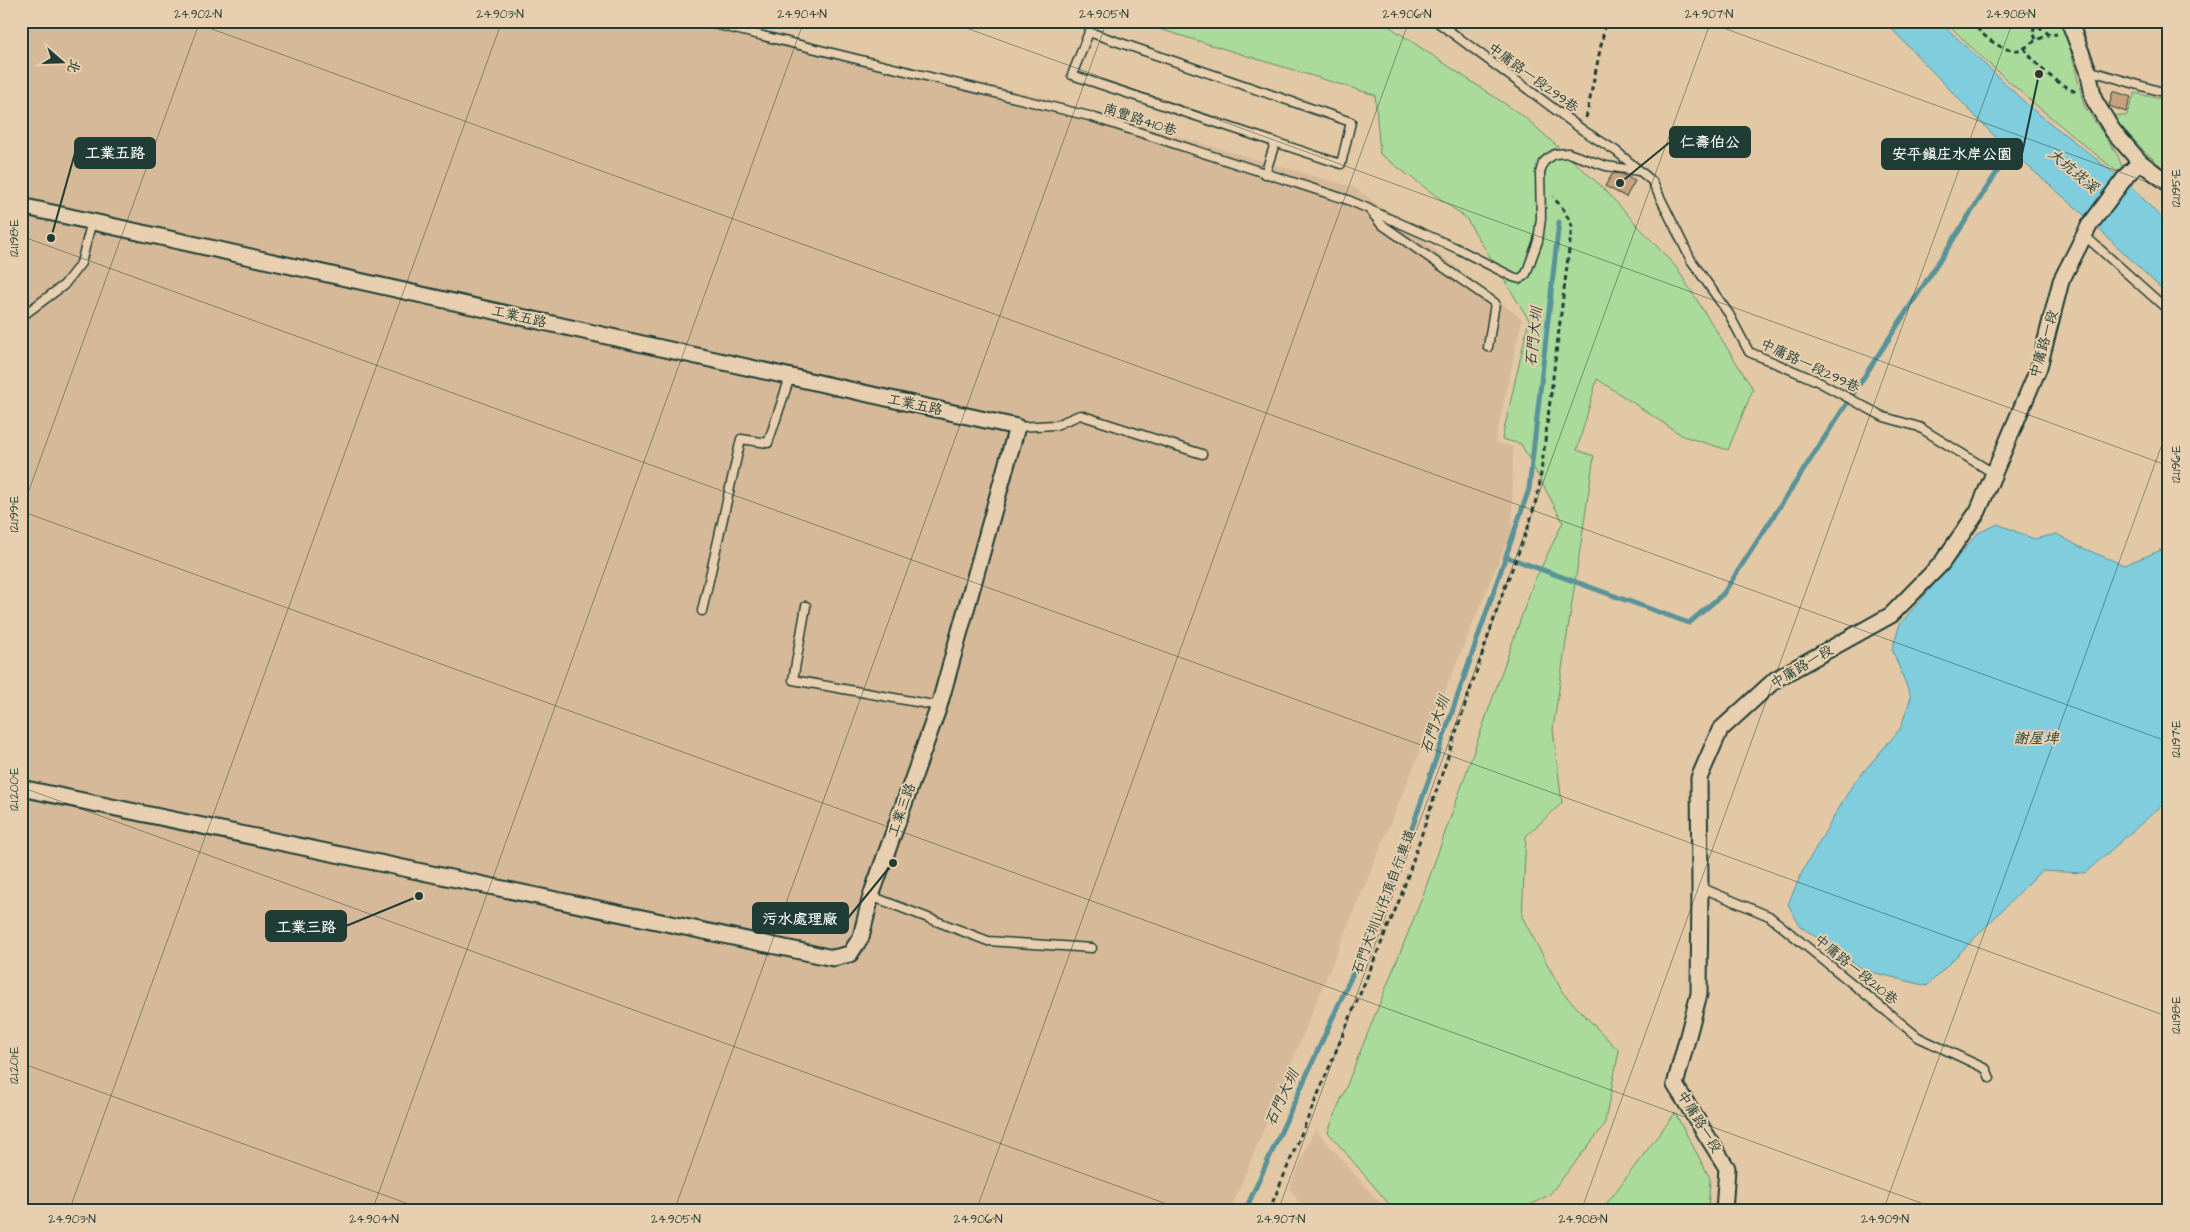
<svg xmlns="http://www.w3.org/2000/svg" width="2190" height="1232" font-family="'Architects Daughter','LXGW WenKai TC',sans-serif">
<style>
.built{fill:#d6b998}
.green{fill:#aadb9b;stroke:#648c68}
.water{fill:#7fcddd;stroke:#599399}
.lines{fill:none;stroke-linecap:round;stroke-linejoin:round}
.stream{stroke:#599399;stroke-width:5}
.building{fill:#c5a17e;stroke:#1f3d34}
.service-casing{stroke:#1f3d34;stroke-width:11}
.minor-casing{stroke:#1f3d34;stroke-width:19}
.path{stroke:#1f3d34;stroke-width:3;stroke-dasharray:5 4;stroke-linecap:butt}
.service{stroke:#e7cfaf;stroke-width:8}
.minor{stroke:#e7cfaf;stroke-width:15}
.ticks{fill:none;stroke:#1f3d34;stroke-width:1;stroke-opacity:0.45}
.labels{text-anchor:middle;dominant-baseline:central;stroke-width:4;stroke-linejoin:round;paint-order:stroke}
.street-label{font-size:14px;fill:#1f3d34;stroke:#e7cfaf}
.water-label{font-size:15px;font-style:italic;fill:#24443c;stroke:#e7cfaf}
.leader{fill:none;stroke:#1f3d34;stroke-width:2}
.callout-dot{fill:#1f3d34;stroke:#e7cfaf;stroke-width:2}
.callout{fill:#1f3d34;stroke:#1f3d34;stroke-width:2}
.callout-label{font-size:15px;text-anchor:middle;font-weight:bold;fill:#fff}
.neatline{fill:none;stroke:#1f3d34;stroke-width:2}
.ticks-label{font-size:12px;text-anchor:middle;fill:#1f3d34}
</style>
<rect width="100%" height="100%" fill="#e3c8a6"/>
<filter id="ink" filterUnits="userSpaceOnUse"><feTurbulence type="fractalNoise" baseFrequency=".02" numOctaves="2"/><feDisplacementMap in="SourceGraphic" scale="10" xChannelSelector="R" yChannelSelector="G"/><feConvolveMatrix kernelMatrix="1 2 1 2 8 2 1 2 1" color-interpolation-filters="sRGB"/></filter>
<g filter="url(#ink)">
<g class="built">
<path d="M21 21H713L1045 98 1356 188 1522 319 1495 442 1513 447 1512 529 1230 1211H21Z"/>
<path d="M1315 1129 1387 1211H1305L1289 1188Z"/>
</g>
<g class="green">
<path d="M1133 21H1381L1526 118 1602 187 1676 267 1753 389 1728 450 1683 436 1597 379 1577 450 1594 456 1553 729 1562 803 1526 836 1522 917 1563 993 1619 1051 1604 1126 1549 1195 1519 1211H1395L1328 1132 1422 898 1533 584 1563 522 1521 444 1502 439 1529 320 1466 218 1380 154 1375 95Z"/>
<path d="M1945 21H2044L2048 25 2060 23 2069 43 2084 106 2117 154 2123 169 2120 174C2060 125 1999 77 1945 21Z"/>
<path d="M2135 93 2169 101V173L2144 151 2111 115 2126 116Z"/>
<path d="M1675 1113 1710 1178 1708 1211H1601Z"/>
</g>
<g class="water">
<path d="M1884 21H1939L2031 108 2132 187 2169 226V296L2082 213 2001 143Z"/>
<path d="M1998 524 2034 539 2057 534 2080 547 2124 565 2169 547V799L2085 873 2041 871 1927 986 1864 970 1800 926 1788 904 1804 868 1853 784 1900 729 1911 697 1892 649 1900 624 1978 533Z"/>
</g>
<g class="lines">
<g class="stream">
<path d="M1507 557 1689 623 1723 594 2014 146"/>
<path d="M1245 1211 1391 889 1529 489 1559 222"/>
</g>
</g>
<g class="building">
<path d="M2113 91 2131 97 2126 112 2109 106Z"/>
<path d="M1613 173 1622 174 1635 181 1626 197 1605 186Z"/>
</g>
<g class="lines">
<g class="service-casing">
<g id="service">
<path d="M702 21 1089 116 1348 200 1369 209 1381 224 1495 303 1488 347"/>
<path d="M1436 21 1584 131 1616 151 1652 181 1691 260 1729 314 1749 352 1815 380 1884 417 1919 427 1993 473"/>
<path d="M1089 32 1351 122 1341 164 1072 75Z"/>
<path d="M2088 70 2169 94"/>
<path d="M1265 174 1275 143"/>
<path d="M1370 210 1456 248 1513 277 1520 279 1526 274 1538 241 1541 218 1540 173 1543 163 1547 159 1555 154 1568 153 1606 166 1639 171"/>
<path d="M2084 235 2169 311"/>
<path d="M21 317 64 285 81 263 92 221"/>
<path d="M1017 427 1056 425 1080 415 1202 454"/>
<path d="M806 606 793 680 939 706"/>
<path d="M702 611 741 439 768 443 790 377"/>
<path d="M1700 887 1769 916 1918 1037 1986 1069 1990 1078"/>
<path d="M871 896 988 941 1092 948"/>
</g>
</g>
<g class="minor-casing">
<g id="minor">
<path d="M2069 21 2088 70 2094 100 2113 131 2140 162 2169 184"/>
<path d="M21 206 1017 427 939 706 871 896 861 937 850 954 833 958 21 788"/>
<path d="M1724 1211 1727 1168 1675 1085 1699 994 1700 887 1699 778 1720 730 1776 679 1891 615 1941 564 1978 511 2039 367 2061 281 2089 226 2127 175 2140 162"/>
</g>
</g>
<g class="path">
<path d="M1971 21C1981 34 2000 52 2018 50 2025 49 2030 44 2036 40"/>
<path d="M2031 21 2050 35 2057 34"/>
<path d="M2035 26 2033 31 2036 40 2049 35"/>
<path d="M2024 48C2037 67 2056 83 2076 92"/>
<path d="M1586 118 1606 21"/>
<path d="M1269 1211 1401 896 1502 595 1529 525 1539 489 1572 226 1564 210 1553 197"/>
</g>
<use href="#service" class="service"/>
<use href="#minor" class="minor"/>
</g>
</g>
<path class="ticks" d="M190 21 2169 742M947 21 2169 466M1704 21 2169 190M21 236 2169 1017M21 511 1943 1211M21 512 200 21M21 787 1186 1211M21 1063 428 1211M69 1211 502 21M372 1211 804 21M674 1211 1107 21M976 1211 1409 21M1278 1211 1711 21M1581 1211 2013 21M1883 1211 2169 425"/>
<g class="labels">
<g class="street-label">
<text transform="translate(1533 78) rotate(36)">中庸路一段299巷</text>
<text transform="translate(1140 120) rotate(18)">南豐路410巷</text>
<text transform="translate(519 317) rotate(13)">工業五路</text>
<text transform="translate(2044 344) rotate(-74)">中庸路一段</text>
<text transform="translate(1810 366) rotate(25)">中庸路一段299巷</text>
<text transform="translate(915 405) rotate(12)">工業五路</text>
<text transform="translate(1802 667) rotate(-31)">中庸路一段</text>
<text transform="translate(902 810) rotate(-70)">工業三路</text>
<text transform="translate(1384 902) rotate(-69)">石門大圳山仔頂自行車道</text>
<text transform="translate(1856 970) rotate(39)">中庸路一段210巷</text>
<text transform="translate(1699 1122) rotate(58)">中庸路一段</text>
</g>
<g class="water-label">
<text transform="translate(2073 171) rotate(40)">大坑崁溪</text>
<text transform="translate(1534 337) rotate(-84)">石門大圳</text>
<text transform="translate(1435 725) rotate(-71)">石門大圳</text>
<text x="2036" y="738">謝屋埤</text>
<text transform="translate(1282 1098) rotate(-65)">石門大圳</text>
</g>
</g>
<path class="leader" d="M1620 183L1670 142M51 238L75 153M2039 74L2022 154M893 863L848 918M419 896L346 926"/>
<g class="callout-dot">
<circle cx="1620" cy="183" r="5"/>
<circle cx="51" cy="238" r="5"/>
<circle cx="2039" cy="74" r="5"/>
<circle cx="893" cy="863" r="5"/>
<circle cx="419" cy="896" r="5"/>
</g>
<g class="callout">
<rect x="1670" y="127" width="80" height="30" rx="5"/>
<rect x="75" y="138" width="80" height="30" rx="5"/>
<rect x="1882" y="139" width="140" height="30" rx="5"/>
<rect x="753" y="903" width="95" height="30" rx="5"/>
<rect x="266" y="911" width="80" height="30" rx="5"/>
</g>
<g class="callout-label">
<text x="1710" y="147">仁壽伯公</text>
<text x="115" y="158">工業五路</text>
<text x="1952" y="159">安平鎮庄水岸公園</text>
<text x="800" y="924">污水處理廠</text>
<text x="306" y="932">工業三路</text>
</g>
<rect width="2190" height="1232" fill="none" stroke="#e7cfaf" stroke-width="55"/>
<g transform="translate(62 62) rotate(110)" stroke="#e7cfaf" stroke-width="4" paint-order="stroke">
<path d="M0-4L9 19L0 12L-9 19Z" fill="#1f3d34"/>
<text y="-8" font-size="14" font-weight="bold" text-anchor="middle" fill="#1f3d34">北</text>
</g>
<rect x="28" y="28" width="2134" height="1176" class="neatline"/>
<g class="ticks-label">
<text x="198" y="18">24.902°N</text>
<text x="500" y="18">24.903°N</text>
<text x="802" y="18">24.904°N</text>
<text x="1104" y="18">24.905°N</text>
<text x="1407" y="18">24.906°N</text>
<text x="1709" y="18">24.907°N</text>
<text x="2011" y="18">24.908°N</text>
<text transform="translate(2176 188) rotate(-90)" y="4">121.195°E</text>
<text transform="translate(14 238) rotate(-90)" y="4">121.198°E</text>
<text transform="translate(2176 464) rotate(-90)" y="4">121.196°E</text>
<text transform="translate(14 514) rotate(-90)" y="4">121.199°E</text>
<text transform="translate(2176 739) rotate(-90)" y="4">121.197°E</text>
<text transform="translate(14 789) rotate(-90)" y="4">121.200°E</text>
<text transform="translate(2176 1015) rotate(-90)" y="4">121.198°E</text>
<text transform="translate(14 1065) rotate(-90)" y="4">121.201°E</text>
<text x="72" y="1223">24.903°N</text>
<text x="374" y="1223">24.904°N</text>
<text x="676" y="1223">24.905°N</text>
<text x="978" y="1223">24.906°N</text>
<text x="1281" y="1223">24.907°N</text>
<text x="1583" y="1223">24.908°N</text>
<text x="1885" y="1223">24.909°N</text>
</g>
</svg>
